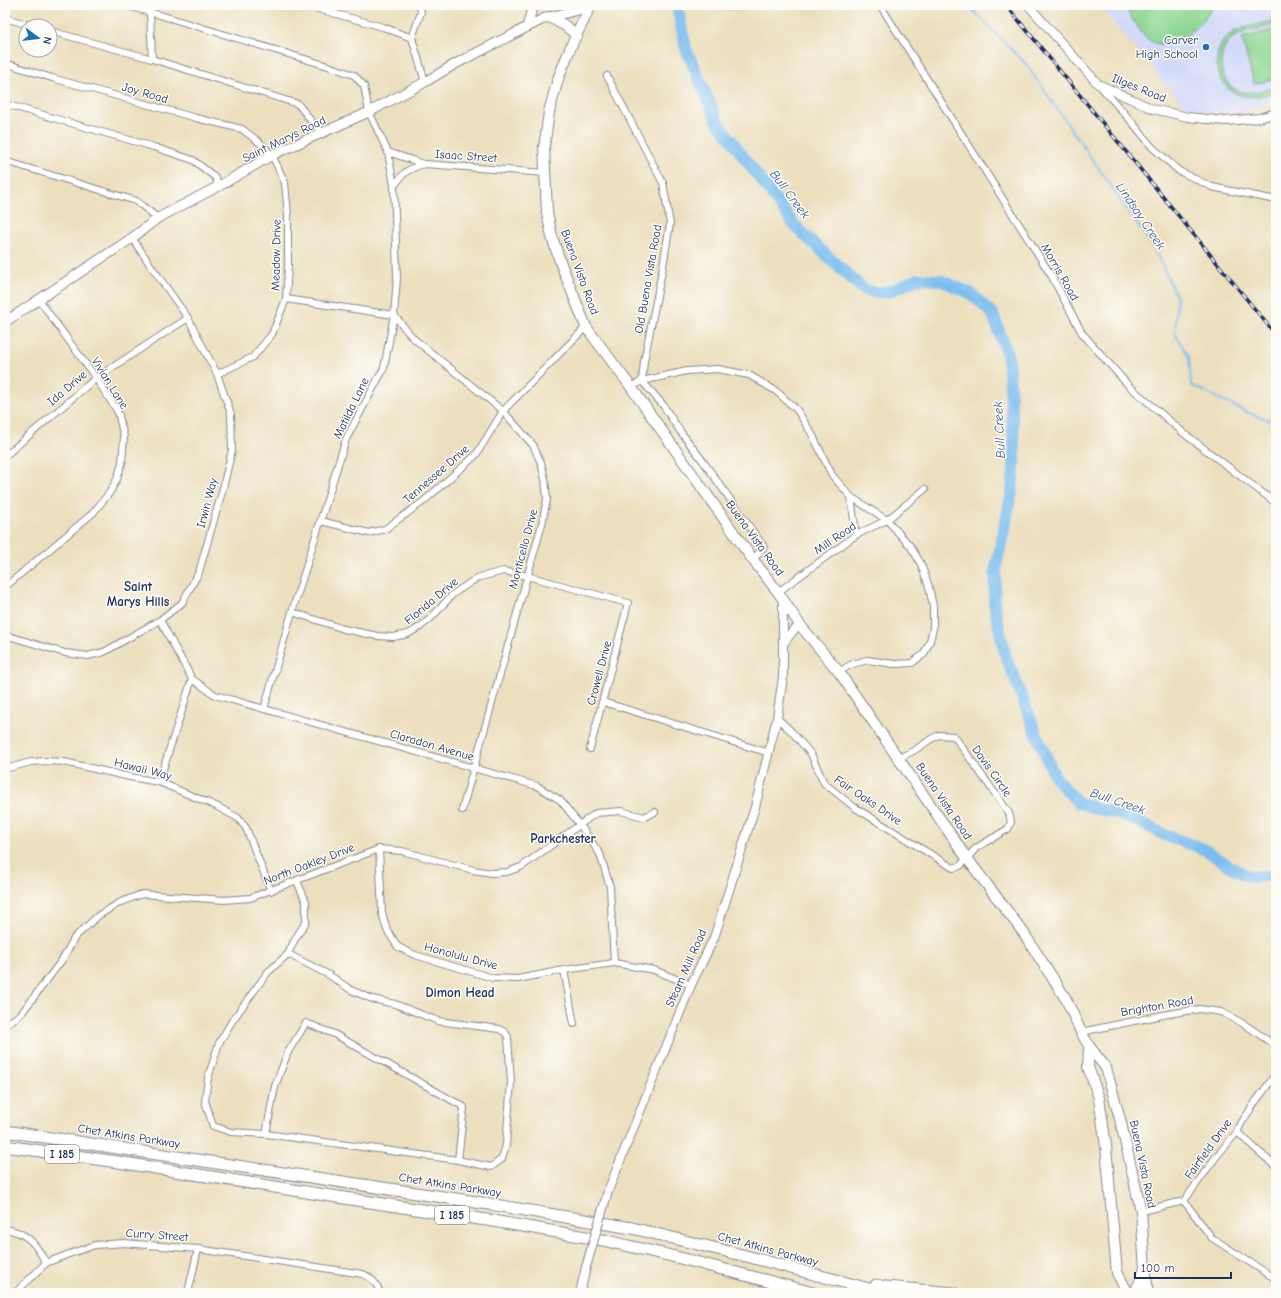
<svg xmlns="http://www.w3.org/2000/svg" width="1281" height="1298" font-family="'Comic Neue',sans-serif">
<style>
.built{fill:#d2d9f9}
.green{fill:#8dd793;stroke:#548378}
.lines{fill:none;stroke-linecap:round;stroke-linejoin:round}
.stream{stroke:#7bbdf0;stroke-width:2}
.river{stroke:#7bbdf0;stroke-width:12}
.minor-casing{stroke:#84878e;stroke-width:8}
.tertiary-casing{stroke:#84878e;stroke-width:10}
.secondary-casing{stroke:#84878e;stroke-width:11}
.primary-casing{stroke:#84878e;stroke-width:12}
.motorway-casing{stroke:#84878e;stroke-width:13}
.minor{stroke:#fff;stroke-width:6}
.tertiary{stroke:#fff;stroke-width:8}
.secondary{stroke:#fff;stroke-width:9}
.primary{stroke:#fff;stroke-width:10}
.motorway{stroke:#fff;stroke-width:11}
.rail-casing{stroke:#1b2f5e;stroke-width:3.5}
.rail{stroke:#fdfcf7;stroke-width:2;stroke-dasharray:6;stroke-linecap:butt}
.tertiary-bridge-casing{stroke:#84878e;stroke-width:10;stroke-linecap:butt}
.tertiary-bridge{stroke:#fff;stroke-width:8}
.poi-dot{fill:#1f6fb2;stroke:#fdfcf7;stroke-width:1.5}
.labels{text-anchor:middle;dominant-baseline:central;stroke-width:3;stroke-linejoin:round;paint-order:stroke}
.shield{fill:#fdfcf7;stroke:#5f6c8c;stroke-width:1}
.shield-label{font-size:11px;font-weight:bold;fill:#1b2f5e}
.poi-label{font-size:12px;fill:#1b2f5e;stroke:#fdfcf7;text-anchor:end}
.street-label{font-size:12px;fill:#1b2f5e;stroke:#fdfcf7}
.water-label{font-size:13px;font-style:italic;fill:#385a8a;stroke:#fdfcf7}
.neighbourhood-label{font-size:13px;font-weight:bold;fill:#1b2f5e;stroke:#fdfcf7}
</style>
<rect width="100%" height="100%" fill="#fdfcf7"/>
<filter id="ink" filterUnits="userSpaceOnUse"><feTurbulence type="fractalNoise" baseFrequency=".025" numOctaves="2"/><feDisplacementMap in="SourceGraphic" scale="8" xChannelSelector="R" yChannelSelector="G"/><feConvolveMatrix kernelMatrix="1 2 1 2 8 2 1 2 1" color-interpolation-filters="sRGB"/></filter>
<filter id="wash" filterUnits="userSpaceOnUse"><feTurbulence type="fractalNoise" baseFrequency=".012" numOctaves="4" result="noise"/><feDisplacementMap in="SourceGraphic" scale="16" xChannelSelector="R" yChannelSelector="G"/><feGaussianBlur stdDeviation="0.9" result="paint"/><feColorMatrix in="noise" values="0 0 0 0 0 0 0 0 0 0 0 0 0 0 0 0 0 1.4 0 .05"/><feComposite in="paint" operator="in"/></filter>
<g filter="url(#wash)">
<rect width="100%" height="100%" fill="#ecdfbe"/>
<path class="built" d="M1099 5H1276V102L1245 112H1212L1186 106 1166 86 1148 61 1122 34Z"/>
<g class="green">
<path d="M1123 5H1214C1203 24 1170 58 1146 38 1141 33 1128 12 1123 5Z"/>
<path d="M1276 20V25C1263 28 1246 30 1234 37 1214 51 1218 86 1242 92 1253 94 1265 90 1276 87V92C1264 95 1252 99 1240 95 1215 87 1209 52 1229 35 1240 27 1262 24 1276 20Z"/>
<path d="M1276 29V78L1254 84 1242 38Z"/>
</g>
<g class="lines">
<g class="stream">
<path d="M968 5 1026 64 1154 248 1177 298 1175 334 1189 357 1191 385 1246 412 1276 423"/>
<path d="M677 7 743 9 768 5"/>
</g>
<path class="river" d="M677 5 686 49 718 122 795 226 863 289 876 293 890 291 918 279 940 280 970 293 993 314 1008 357 1015 457 1012 492 996 567 994 604 1005 654 1036 733 1055 777 1077 802 1091 807 1129 817 1167 836 1204 849 1226 864 1249 877 1276 875"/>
</g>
</g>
<g filter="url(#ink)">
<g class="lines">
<g class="minor-casing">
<g id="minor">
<path d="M124 5 150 12V5"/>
<path d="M304 5 383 27 412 38 425 82"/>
<path d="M880 5 1051 275 1082 333 1128 385 1186 435 1276 503"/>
<path d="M5 18 33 26"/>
<path d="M50 31 152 59 150 12 328 66 354 75 364 86 369 112 388 152 394 186 395 215 397 278 394 315 384 368 346 439 292 612 264 709"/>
<path d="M412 38 421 12 419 5"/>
<path d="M152 59 298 104 313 123 322 133"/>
<path d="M5 63 52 78 196 118 242 129 259 142 272 155 285 183 288 215V266L286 299 272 334 253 357 217 374"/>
<path d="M607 76 663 183 670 224 663 266 644 361 642 381"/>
<path d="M1099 85 1132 122 1152 147 1179 171 1212 187 1276 200"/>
<path d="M5 104 154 147 193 160 215 177 219 186"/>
<path d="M388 152 424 164"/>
<path d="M5 161 136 201 158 218"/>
<path d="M394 186C405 171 407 169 425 164L545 173"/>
<path d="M286 299 394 315 413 338 503 411 533 445 541 463 545 479 547 499 542 524 462 810"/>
<path d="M642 381 663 405 680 431 703 461 764 547 753 560"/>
<path d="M631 387 642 381 687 371 718 369 749 375 776 391 797 410 812 434 832 475 851 497 856 535"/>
<path d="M5 456 96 378 188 318"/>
<path d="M321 521 369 533 385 529 424 501 476 455 503 411 586 327"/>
<path d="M5 587 93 513 110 492 117 479 122 463 124 437 118 412 96 378 39 300"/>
<path d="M778 592 856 535 887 520 925 489"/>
<path d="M292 612 344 629 377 636 393 637 408 634 420 627 431 618 453 594 477 578 503 571 527 576 628 603 590 749"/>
<path d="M160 620 192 679 215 695 537 786 560 800 580 825 600 854 610 887 614 963"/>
<path d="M5 635 65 653 88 656 104 652 160 620 182 603 199 572 222 492 232 450 231 414 217 374 188 318 151 266 132 238"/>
<path d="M839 672 850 665 867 660 894 664 912 663 924 654 930 641 933 628V606L929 587 921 564 911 547 887 520 851 497"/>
<path d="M603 702 769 753"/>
<path d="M777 718 792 732 811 754 824 783 854 807 953 868 960 866 976 848 1008 829 1011 822 1009 813 954 736 939 735 931 739 915 750 899 758"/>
<path d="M5 769 31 762 45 761 64 762 130 777 159 782 216 806 238 818 246 828 271 891"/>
<path d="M159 782 192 679"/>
<path d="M379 849 382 913 387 930 398 947 415 955 493 978 518 979 564 970 614 963 654 970 691 985"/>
<path d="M288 954 329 975 351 990 372 999 395 1004 438 1021 499 1029 505 1032 508 1037 511 1082 506 1145 502 1159 491 1167 458 1160 266 1134 231 1132 213 1126 205 1101 208 1078 219 1043 232 1021 268 972 288 954 295 939 306 922V902L297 881"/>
<path d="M564 970 574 1024"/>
<path d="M5 1025 21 1014 62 960 75 937 99 915 121 902 142 894 224 900 250 898 379 849 402 851 473 870 492 873 507 872 521 867 596 813 621 811 644 817 655 812"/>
<path d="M1081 1032 1168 1014 1200 1009 1221 1012 1244 1024 1276 1046"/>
<path d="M1237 1132 1276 1167"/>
<path d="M266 1134 275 1086 288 1052 306 1023 334 1034 464 1107 458 1160"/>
<path d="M1184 1201 1212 1238 1276 1279"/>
<path d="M1141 1211 1184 1201 1216 1157 1237 1132 1242 1122 1256 1101 1276 1074"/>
<path d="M5 1229C27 1232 36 1244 46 1263"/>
<path d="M15 1293 46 1263 69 1254 95 1245 124 1243 198 1249 363 1274C372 1278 377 1283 380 1293"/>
<path d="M188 1293 198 1249"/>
</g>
</g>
<g class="tertiary-casing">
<g id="tertiary">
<path d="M1028 5 1098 84 1153 109 1188 117 1225 121 1259 118 1276 113"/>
<path d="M783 644 792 632 800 625"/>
<path d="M608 1191 691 985 714 938 755 807 777 718 783 677V601"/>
<path d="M580 1293 586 1267"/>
</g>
</g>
<g class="secondary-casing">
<g id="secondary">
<path d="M527 27 533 5"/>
<path d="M5 322 132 238 158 218 219 186 272 155 369 112 425 82 457 63 545 18 590 7"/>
</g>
</g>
<g class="primary-casing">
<g id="primary">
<path d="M592 5 590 7 572 44 558 79 549 112 544 148 547 212 552 237 561 264 586 327 631 387 753 560 778 592 800 625 839 672 966 857 1023 932 1066 999 1081 1032 1089 1046 1106 1068 1120 1119 1141 1211 1145 1269 1135 1293"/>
<path d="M549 17 564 25 577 35"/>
<path d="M1089 1046 1088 1067 1099 1098 1106 1146 1117 1273 1128 1293"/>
</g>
</g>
<g class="motorway-casing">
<g id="motorway">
<path d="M5 1131 489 1204 632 1228 750 1257 884 1293"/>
<path d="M5 1146 118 1162 325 1195 493 1221 603 1240 684 1259 813 1293"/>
<path d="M1145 1269 1147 1293"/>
<path d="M876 1285 886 1287 954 1293"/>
</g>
</g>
<use href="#minor" class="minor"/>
<use href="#tertiary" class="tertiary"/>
<use href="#secondary" class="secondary"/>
<use href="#primary" class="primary"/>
<use href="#motorway" class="motorway"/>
<g class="rail-casing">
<path id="rail" d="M1006 5 1276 335"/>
</g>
<use href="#rail" class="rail"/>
<g class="tertiary-bridge-casing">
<path id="tertiary-bridge" d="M586 1267 608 1191"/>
</g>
<use href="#tertiary-bridge" class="tertiary-bridge"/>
</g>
</g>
<circle class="poi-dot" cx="1206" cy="47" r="4"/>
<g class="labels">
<g class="shield">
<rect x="45" y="1145" width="34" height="18" rx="3"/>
<rect x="435" y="1206" width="34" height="18" rx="3"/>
</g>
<g class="shield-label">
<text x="62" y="1154">I 185</text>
<text x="452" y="1215">I 185</text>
</g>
<g class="poi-label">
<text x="1198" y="40">Carver<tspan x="1198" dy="14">High School</tspan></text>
</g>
<g class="street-label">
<text transform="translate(1139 88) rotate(22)">Illges Road</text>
<text transform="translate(145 93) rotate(16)">Joy Road</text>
<text transform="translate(284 139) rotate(-26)">Saint Marys Road</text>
<text transform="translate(466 156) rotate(4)">Isaac Street</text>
<text transform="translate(276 255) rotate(-89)">Meadow Drive</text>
<text transform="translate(580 272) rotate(70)">Buena Vista Road</text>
<text transform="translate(1060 272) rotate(60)">Morris Road</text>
<text transform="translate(648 279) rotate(-80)">Old Buena Vista Road</text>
<text transform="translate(110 383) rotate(58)">Vivian Lane</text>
<text transform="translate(67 388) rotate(-40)">Ida Drive</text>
<text transform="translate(351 408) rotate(-64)">Matilda Lane</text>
<text transform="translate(436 474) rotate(-41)">Tennessee Drive</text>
<text transform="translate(207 503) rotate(-75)">Irwin Way</text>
<text transform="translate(755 538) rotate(54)">Buena Vista Road</text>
<text transform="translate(835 538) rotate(-34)">Mill Road</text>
<text transform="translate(523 549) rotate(-75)">Monticello Drive</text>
<text transform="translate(431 601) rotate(-40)">Florida Drive</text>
<text transform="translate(599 673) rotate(-75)">Crowell Drive</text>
<text transform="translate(432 745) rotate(16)">Claradon Avenue</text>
<text transform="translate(143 769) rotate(14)">Hawaii Way</text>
<text transform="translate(992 771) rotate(55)">Davis Circle</text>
<text transform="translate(868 800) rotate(34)">Fair Oaks Drive</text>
<text transform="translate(944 801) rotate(56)">Buena Vista Road</text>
<text transform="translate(309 864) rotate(-21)">North Oakley Drive</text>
<text transform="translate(461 956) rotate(15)">Honolulu Drive</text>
<text transform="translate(686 968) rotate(-66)">Steam Mill Road</text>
<text transform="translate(1157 1006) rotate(-10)">Brighton Road</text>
<text transform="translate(129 1136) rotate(9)">Chet Atkins Parkway</text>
<text transform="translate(1208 1149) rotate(-54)">Fairfield Drive</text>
<text transform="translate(1143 1164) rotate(78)">Buena Vista Road</text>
<text transform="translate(450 1185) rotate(9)">Chet Atkins Parkway</text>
<text transform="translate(157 1235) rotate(4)">Curry Street</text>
<text transform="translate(768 1249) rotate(15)">Chet Atkins Parkway</text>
</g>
<g class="water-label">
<text transform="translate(790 194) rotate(53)">Bull Creek</text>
<text transform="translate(1141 216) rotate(56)">Lindsay Creek</text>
<text transform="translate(999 430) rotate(-93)">Bull Creek</text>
<text transform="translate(1118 801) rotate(19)">Bull Creek</text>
</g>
<g class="neighbourhood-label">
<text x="138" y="586">Saint<tspan x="138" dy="15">Marys Hills</tspan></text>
<text x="563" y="838">Parkchester</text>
<text x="460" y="992">Dimon Head</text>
</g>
</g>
<rect width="1281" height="1298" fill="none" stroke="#fdfcf7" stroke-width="20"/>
<g transform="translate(38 38) rotate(105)"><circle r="19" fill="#fdfcf7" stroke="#a3aaba"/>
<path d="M0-3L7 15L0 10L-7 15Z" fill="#1f6fb2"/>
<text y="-6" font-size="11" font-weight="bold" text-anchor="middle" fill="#1b2f5e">N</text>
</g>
<path d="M1135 1272v6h96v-6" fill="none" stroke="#1b2f5e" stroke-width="2"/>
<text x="1141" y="1272" font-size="12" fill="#1b2f5e" stroke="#fdfcf7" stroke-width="3" paint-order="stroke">100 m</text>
</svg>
